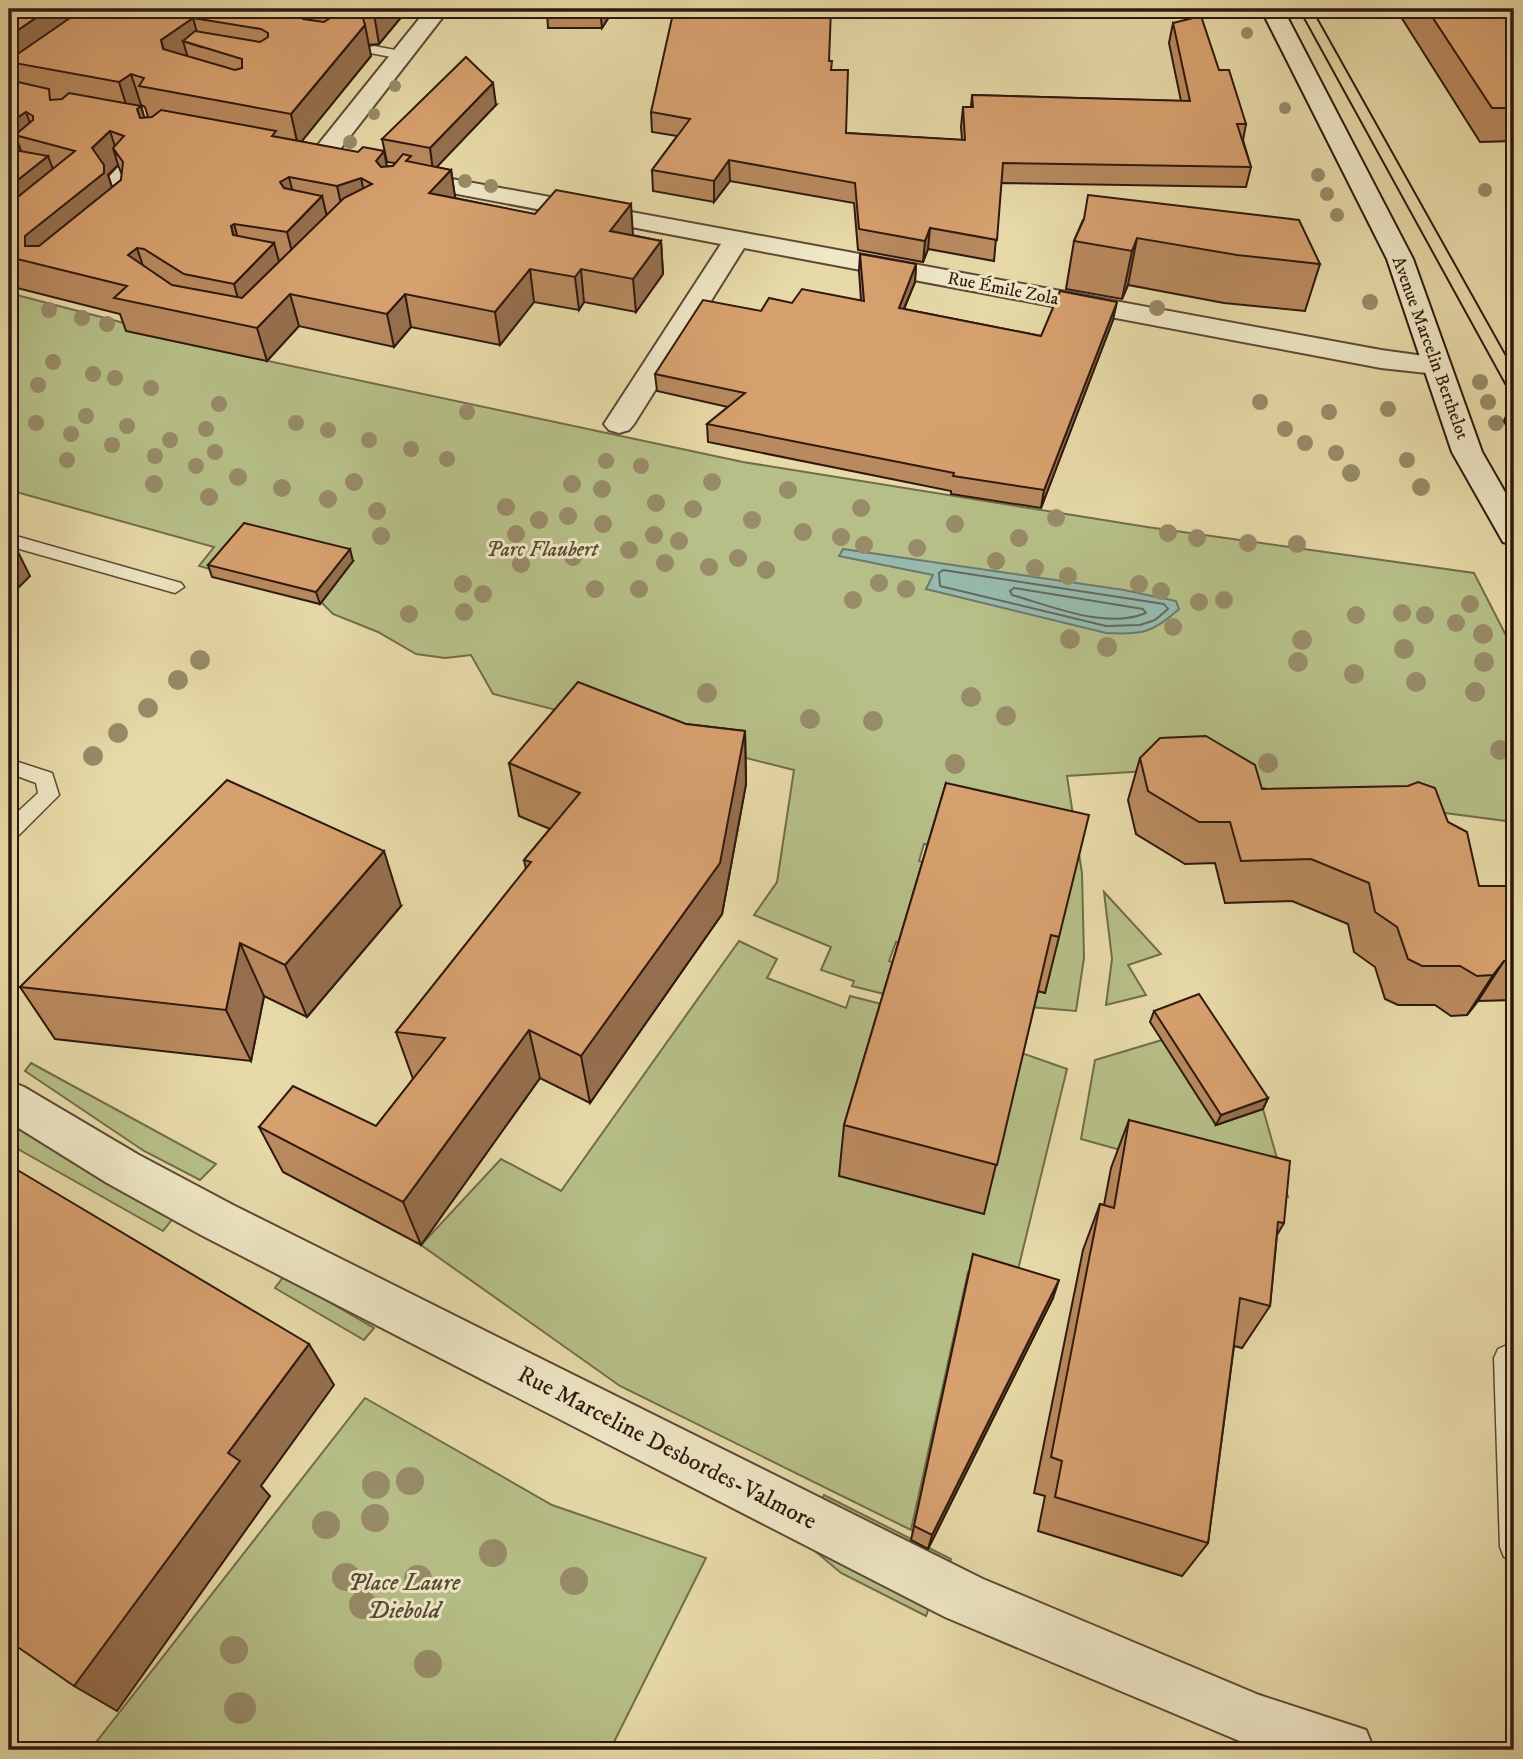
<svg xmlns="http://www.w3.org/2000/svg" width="1523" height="1759" font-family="'IM FELL DW Pica',serif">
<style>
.green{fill:#b6bf87;stroke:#726c4b;stroke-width:2}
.water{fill:#97baad;stroke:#6d796e;stroke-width:2}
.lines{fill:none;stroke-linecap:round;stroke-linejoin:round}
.shore{stroke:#63695e;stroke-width:2}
.service-casing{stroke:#5d4835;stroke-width:3}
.minor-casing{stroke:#5d4835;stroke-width:4}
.secondary-casing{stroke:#2f180f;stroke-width:4}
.service{fill:#efe7c6;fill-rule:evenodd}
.minor{fill:#efe7c6;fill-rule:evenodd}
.secondary{fill:#efe7c6;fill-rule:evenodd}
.tram{stroke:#2f180f;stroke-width:2}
.tree{fill:#988b68}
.wall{fill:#b98a5f;stroke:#2f180f;stroke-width:2;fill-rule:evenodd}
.shaded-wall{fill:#96704e;stroke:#2f180f;stroke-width:2}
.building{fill:#d7a06f;stroke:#2f180f;stroke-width:2;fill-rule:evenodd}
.labels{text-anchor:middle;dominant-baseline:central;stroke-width:6;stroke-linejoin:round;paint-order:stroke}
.far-street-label{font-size:18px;fill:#2f180f;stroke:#efe7c6}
.park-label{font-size:21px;font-style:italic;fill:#584a33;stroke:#efe7c6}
.near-street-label{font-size:24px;fill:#2f180f;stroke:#efe7c6}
.near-park-label{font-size:24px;font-style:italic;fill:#584a33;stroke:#efe7c6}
</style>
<rect width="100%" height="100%" fill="#e7daa8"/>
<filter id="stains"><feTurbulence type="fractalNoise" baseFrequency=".00286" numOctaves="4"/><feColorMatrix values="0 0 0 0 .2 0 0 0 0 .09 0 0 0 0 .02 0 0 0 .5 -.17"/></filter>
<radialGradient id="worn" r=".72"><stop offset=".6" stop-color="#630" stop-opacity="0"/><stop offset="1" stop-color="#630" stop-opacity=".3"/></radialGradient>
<g class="green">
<path d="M9 293 132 325 127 331 743 462 1147 527 1474 573 1514 651V822L1292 793 1164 770 1067 776 1082 873 1084 958 1076 1011 1030 1007 1033 990 1045 993 1050 973 936 846 924 844 919 861 931 864 907 944 896 942 889 961 901 964 892 996 852 986 854 981 821 970 831 947 754 915 777 882 794 770 493 694 471 655 445 658 416 654 378 632 333 614 318 599 199 566 214 547 9 490Z"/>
<path d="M1104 892 1161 954 1128 965 1146 995 1106 1005 1112 959Z"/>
<path d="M739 941 777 959 767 978 846 1008 850 996 889 1006 1067 1069 1014 1286 968 1272 911 1530 620 1386 421 1245 501 1159 561 1191Z"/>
<path d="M1162 1040 1216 1125 1263 1109 1288 1197 1081 1139 1095 1060Z"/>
<path d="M31 1063 216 1164 200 1180 144 1151 25 1071Z"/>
<path d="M9 1113 104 1181 174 1217 163 1231 9 1144Z"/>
<path d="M284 1276 374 1328 364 1340 275 1288Z"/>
<path d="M365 1398 552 1505 706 1558 610 1750H90Z"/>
<path d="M824 1495 951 1559 947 1574 818 1508Z"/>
<path d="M796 1535 929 1607 926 1616 841 1573Z"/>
</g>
<path class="water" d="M843 549 1124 590 1176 601 1179 609C1153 633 1141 635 1106 633L926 589 933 575 839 556Z"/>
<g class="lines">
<g class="shore">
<path d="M943 570 1164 604 1168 609 1155 620 1140 625 1106 626 940 586 939 573Z"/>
<path d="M1014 588 1143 609 1146 613C1105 630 1052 606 1012 595L1010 591Z"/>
</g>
<g class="service-casing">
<g id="service">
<path d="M374 46 406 52 408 55 402 59 370 53V47Z"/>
<path d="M120 165 132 168 120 180 132 196 129 209 122 213 115 209 118 196 106 180Z"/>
<path d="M9 534 181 583 184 587 175 593 9 546Z"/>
<path d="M9 759 52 773 59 795 16 838 9 840V820L38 793 36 783 9 773Z"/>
<path d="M1507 1345 1514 1348V1561L1504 1557 1500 1547 1494 1358 1498 1349Z"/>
</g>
</g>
<g class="minor-casing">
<g id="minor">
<path d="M427 9H449L327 166H309L306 161 309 156Z"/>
<path d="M403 170 1381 350 1446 359 1450 365 1446 371 1436 374 1381 368 744 248 634 424 629 430 619 433 609 430 604 424 721 244 394 182 391 177 394 172Z"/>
<path d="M9 1081 24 1087 139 1155 233 1205 983 1579 1259 1695 1366 1730 1374 1750H1261L945 1617 201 1235 107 1183 9 1122Z"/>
</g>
</g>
<g class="secondary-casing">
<path id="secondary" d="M1261 9H1283L1413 259 1482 452 1514 508V545L1503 542 1452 452 1387 259Z"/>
</g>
<use href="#service" class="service"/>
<use href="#minor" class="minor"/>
<use href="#secondary" class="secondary"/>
<g class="tram">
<path d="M1299 9 1514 400"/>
<path d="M1312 9 1514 370"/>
</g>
</g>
<g class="tree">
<circle cx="1247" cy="33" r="6"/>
<circle cx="395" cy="86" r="6"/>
<circle cx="1285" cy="108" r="6"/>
<circle cx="374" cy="114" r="6"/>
<circle cx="350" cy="142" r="7"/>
<circle cx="1318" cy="175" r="7"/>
<circle cx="465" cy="181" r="7"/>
<circle cx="491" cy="186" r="7"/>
<circle cx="1485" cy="190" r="7"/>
<circle cx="1327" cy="194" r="7"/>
<circle cx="1337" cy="215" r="7"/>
<circle cx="1370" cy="302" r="8"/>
<circle cx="1157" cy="308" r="8"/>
<circle cx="49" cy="310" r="8"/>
<circle cx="82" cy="318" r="8"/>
<circle cx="107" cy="324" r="8"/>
<circle cx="53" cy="362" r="8"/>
<circle cx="93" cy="374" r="8"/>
<circle cx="115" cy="378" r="8"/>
<circle cx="1480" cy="382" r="8"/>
<circle cx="38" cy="385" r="8"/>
<circle cx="151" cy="388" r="8"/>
<circle cx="1260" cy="402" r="8"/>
<circle cx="1488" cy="402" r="8"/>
<circle cx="219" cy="404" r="8"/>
<circle cx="1388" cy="409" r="8"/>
<circle cx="467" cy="412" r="8"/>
<circle cx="1329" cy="412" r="8"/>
<circle cx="86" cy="416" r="8"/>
<circle cx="36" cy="423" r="8"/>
<circle cx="296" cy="423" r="8"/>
<circle cx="1496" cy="423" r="8"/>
<circle cx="127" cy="426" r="8"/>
<circle cx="206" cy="429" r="8"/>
<circle cx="1285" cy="429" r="8"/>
<circle cx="328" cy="430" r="8"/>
<circle cx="71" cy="434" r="8"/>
<circle cx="170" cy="440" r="8"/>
<circle cx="369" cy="440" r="8"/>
<circle cx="1305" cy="443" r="8"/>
<circle cx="112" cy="445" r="8"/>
<circle cx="411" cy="449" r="8"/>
<circle cx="215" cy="452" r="8"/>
<circle cx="1336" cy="453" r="8"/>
<circle cx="155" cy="456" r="8"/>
<circle cx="447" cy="459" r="8"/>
<circle cx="67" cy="460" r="8"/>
<circle cx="1407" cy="460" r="8"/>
<circle cx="606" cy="461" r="8"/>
<circle cx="196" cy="466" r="8"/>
<circle cx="641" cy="466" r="8"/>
<circle cx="1351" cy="473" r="9"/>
<circle cx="238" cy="477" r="9"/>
<circle cx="354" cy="482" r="9"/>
<circle cx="712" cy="482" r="9"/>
<circle cx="154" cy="484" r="9"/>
<circle cx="572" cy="484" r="9"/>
<circle cx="1421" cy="487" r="9"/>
<circle cx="282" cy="488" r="9"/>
<circle cx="602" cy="489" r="9"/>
<circle cx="788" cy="490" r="9"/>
<circle cx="209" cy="497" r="9"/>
<circle cx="328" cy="499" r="9"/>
<circle cx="656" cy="503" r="9"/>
<circle cx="506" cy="507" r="9"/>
<circle cx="861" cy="508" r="9"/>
<circle cx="693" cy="509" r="9"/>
<circle cx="377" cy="511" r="9"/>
<circle cx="568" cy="516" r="9"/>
<circle cx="1056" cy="518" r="9"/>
<circle cx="539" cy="520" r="9"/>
<circle cx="752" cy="520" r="9"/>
<circle cx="603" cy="524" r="9"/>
<circle cx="955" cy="524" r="9"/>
<circle cx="803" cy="532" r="9"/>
<circle cx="1168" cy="533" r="9"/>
<circle cx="516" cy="534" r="9"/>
<circle cx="654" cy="535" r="9"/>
<circle cx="381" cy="536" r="9"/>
<circle cx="841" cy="537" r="9"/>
<circle cx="1019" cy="538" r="9"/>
<circle cx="1197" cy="538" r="9"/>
<circle cx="679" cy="541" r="9"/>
<circle cx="1248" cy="543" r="9"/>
<circle cx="1297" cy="544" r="9"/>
<circle cx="864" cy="545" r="9"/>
<circle cx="917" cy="548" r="9"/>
<circle cx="629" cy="550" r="9"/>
<circle cx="573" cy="557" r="9"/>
<circle cx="738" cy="558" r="9"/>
<circle cx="996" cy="561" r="9"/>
<circle cx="665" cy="563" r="9"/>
<circle cx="521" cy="564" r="9"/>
<circle cx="709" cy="567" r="9"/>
<circle cx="1035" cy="568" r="9"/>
<circle cx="766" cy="570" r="9"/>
<circle cx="1068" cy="576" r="9"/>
<circle cx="879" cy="583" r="9"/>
<circle cx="463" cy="584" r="9"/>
<circle cx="1139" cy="584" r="9"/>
<circle cx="595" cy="589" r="9"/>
<circle cx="639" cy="589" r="9"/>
<circle cx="906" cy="589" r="9"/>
<circle cx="1161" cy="591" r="9"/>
<circle cx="483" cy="594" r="9"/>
<circle cx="853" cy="600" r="9"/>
<circle cx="1224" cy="600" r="9"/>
<circle cx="1199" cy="602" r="9"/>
<circle cx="1470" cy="604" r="9"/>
<circle cx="464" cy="612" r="9"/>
<circle cx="1402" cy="613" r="9"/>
<circle cx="409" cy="614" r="9"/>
<circle cx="1356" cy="615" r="9"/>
<circle cx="1425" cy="615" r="9"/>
<circle cx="1456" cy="623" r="9"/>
<circle cx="1173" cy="627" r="9"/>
<circle cx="1483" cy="634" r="10"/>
<circle cx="1070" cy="639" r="10"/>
<circle cx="1302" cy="640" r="10"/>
<circle cx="1107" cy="647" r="10"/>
<circle cx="1404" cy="649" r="10"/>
<circle cx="200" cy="660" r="10"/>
<circle cx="1298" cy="662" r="10"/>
<circle cx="1484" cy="662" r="10"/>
<circle cx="1354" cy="674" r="10"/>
<circle cx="178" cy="680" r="10"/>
<circle cx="1416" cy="682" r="10"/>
<circle cx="1475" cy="692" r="10"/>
<circle cx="707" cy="693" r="10"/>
<circle cx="971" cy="697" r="10"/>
<circle cx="148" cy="708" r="10"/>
<circle cx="1006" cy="716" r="10"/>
<circle cx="810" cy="719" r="10"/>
<circle cx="873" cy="721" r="10"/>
<circle cx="118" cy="733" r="10"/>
<circle cx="1500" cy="750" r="10"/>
<circle cx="93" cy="756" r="10"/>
<circle cx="1268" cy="763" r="10"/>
<circle cx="955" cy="764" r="10"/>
<circle cx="410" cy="1481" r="14"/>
<circle cx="376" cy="1485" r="14"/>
<circle cx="375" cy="1518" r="14"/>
<circle cx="326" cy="1525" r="14"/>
<circle cx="493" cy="1553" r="14"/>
<circle cx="346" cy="1577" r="14"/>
<circle cx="418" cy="1579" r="14"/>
<circle cx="574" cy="1581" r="14"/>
<circle cx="363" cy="1605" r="14"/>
<circle cx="234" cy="1650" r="14"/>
<circle cx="428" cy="1664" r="14"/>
<circle cx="240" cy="1708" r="16"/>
</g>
<g class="wall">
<path d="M9 9H408L379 44 368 45 371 56 301 141 387 166H393L395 163 387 162 382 139 496 105 436 167 451 170 455 198 661 241 663 274 636 312 584 302 579 310 534 302 500 345 411 327 394 347 299 326 267 361 126 331 120 314 9 286V80L13 81 11 74 9 75ZM141 105 145 107 148 117 144 118ZM118 165 122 175 121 180 112 187 108 175Z"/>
<path d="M520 9H614L602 28H548L547 12Z"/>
<path d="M1396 9H1514V141L1480 142Z"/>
<path d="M1173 23 1219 70 1246 124 1243 140 1251 167 1246 187 1001 183 994 261 928 249 923 262 858 250 854 203 730 181 714 202 653 191 652 170 677 136 652 132 651 112 829 61 846 133 962 140 961 127 963 107H971L972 95 1181 101 1169 43Z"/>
<path d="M1083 220 1320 264 1305 311 1224 303 1128 285 1122 299 1066 289 1074 241Z"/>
<path d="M860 254 916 264 915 282 904 309 1041 336 1113 320 1041 508 951 494V491L708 442 707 424 728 407 657 391 655 374 761 311 792 303 861 300 859 271Z"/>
<path d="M1509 409H1514V442L1504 421Z"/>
<path d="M353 561 320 604 212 577 208 565Z"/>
<path d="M686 724 745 731 746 784 722 914 590 1103 540 1078 421 1245 283 1172 259 1127 376 1126 413 1079 396 1032 526 869 524 860 550 829 519 816 509 763Z"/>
<path d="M1140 758 1262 789 1448 822 1479 886H1514V1000L1478 1001 1467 1015 1451 1016 1435 1005H1398L1385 999 1375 967 1354 952 1348 924 1292 901 1225 903 1215 863 1185 864 1136 834 1128 800Z"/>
<path d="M946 783 1059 937 1045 993 1038 991 984 1214 839 1176 844 1125Z"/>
<path d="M401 906 307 1017 264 996 251 1061 55 1039 20 987Z"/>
<path d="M1154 1011 1268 1098 1263 1109 1216 1125 1150 1022Z"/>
<path d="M1129 1120 1284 1223 1277 1235 1270 1306 1242 1348 1234 1346 1208 1543 1182 1576 1038 1531 1045 1496 1034 1493 1083 1250 1100 1204 1104 1205 1111 1168Z"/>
<path d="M973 1254 1053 1298 928 1549 911 1540Z"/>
</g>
<g class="shaded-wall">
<path d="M49 9H102L9 62V36Z"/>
<path d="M305 9H308L315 37 299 13Z"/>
<path d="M378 9H408L379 44 374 14Z"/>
<path d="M600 9H614L602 28Z"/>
<path d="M193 18 201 47 183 41 188 58 172 80 161 40Z"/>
<path d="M365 25 371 56 298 146 291 114Z"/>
<path d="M131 74 141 105 129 114 119 82Z"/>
<path d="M493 83 496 105 433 171 430 148Z"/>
<path d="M141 106 150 137 147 141 137 109Z"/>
<path d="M26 112 36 140 15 135 22 153 9 162V123Z"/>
<path d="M110 131 118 156 113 148 118 165 108 175 115 197 43 265 25 246V236L92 148Z"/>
<path d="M384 151 390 183 376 161Z"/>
<path d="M48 156 60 188 9 230V187Z"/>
<path d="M729 160 730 181 714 202V181Z"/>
<path d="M451 170 456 203 429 193Z"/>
<path d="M289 177 297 209 280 182Z"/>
<path d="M361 178 368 211 344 218 337 186Z"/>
<path d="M322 196 330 229 295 264 287 232Z"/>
<path d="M631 204 633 236 610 231Z"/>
<path d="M234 224 243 256 240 259 231 226Z"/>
<path d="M930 228 928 249 923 262 925 241Z"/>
<path d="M1137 238 1128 285 1122 299 1132 251Z"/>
<path d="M661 241 663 274 636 312 633 279Z"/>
<path d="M274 243 283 276 243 317 234 284Z"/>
<path d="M137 248 148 281 128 255Z"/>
<path d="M916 264 915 282 897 325 899 308Z"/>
<path d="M530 269 534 302 500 345 495 312Z"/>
<path d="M581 269 584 302 579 310 575 277Z"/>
<path d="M290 294 299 326 267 361 257 328Z"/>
<path d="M405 294 411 327 394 347 387 314Z"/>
<path d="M1117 302 1113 320 1041 508 1044 490Z"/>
<path d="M9 534 30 576 9 597Z"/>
<path d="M350 549 353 561 320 604 316 592Z"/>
<path d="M745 731 746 784 722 914 590 1103 581 1056Z"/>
<path d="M384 851 401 906 307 1017 285 965Z"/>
<path d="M240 943 264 996 251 1061 226 1010Z"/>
<path d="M1504 961 1478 1001 1467 1015 1493 975Z"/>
<path d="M529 1030 540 1078 421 1245 403 1202Z"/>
<path d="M1268 1098 1263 1109 1216 1125 1221 1115Z"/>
<path d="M1059 1280 1053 1298 928 1549 932 1535Z"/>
<path d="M309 1344 334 1385 261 1486 270 1496 117 1711 74 1686 228 1453Z"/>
</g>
<g class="building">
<path d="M9 9H49L9 36Z"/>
<path d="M83 9H305L299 13 303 19 324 22 333 16 313 9H378L374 14 362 15 365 25 291 114 139 86 144 78 131 74 119 82 9 62V60ZM193 18 261 29 268 33V37L260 42 195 31 183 41 242 59V68L235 70 163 49 161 40Z"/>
<path d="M674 9H831L829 61H832L831 70H848L846 133 965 140 963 107H973L972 95 1190 101 1173 23 1201 16 1219 70H1229L1246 124H1237L1251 167 1003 163 997 240 930 228 925 241 859 229 855 183 729 160 714 181 652 170 690 119 651 112Z"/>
<path d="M1427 9H1514V108H1492Z"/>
<path d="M466 57 493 83 430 148 382 139Z"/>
<path d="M9 80 49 89 50 100 62 99 69 93 141 106 137 109 140 118 152 117 161 110 276 131 272 136 358 152 363 147 384 151 376 161 381 167 393 166 403 154 411 156 406 161 451 170 429 193 535 214 556 190 631 204 610 231 661 241 633 279 581 269 575 277 530 269 495 312 405 294 387 314 290 294 257 328 114 298 127 286 9 257V204L75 151 15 135 33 120V116L26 112 9 123ZM110 131 124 136 113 148 123 162 121 180 39 246H25V236L104 173V165L92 148ZM289 177 337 186 361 178 372 184 344 198 242 298 172 285 128 255 137 248 144 249 184 274 234 284 274 243 233 235 231 226 234 224 287 232 322 196 284 188 280 182Z"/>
<path d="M9 149 48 156 9 187Z"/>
<path d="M1088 195 1299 220 1320 264 1237 255 1137 238 1132 251 1074 241 1084 219Z"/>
<path d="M860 254 916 264 899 308 1041 336 1060 291 1117 302 1044 490 953 476 954 473 707 424 745 393 655 374 703 300 761 311 769 298 792 303 802 289 864 301Z"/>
<path d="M1509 409H1514V419Z"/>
<path d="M244 523 350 549 316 592 208 565Z"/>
<path d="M578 682 686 724 745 731 720 863 581 1056 529 1030 403 1202 259 1127 293 1086 376 1126 445 1038 396 1032 531 862 524 860 580 793 509 763Z"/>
<path d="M1206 736 1255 765 1262 789 1408 786 1418 782 1435 788 1448 822 1467 832 1479 886H1514V961H1504L1493 975 1477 976 1460 966H1422L1408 959 1397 927 1375 912 1369 883 1311 859 1241 861 1230 822H1199L1148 791 1140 758 1160 738Z"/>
<path d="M227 780 384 851 285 965 240 943 226 1010 20 987Z"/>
<path d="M946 783 1089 815 1059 937 1051 935 997 1165 844 1125Z"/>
<path d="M1199 994 1268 1098 1221 1115 1154 1011Z"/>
<path d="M1129 1120 1290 1161 1284 1223 1278 1222 1270 1306 1240 1298 1208 1543 1055 1497 1062 1461 1051 1457 1089 1259 1100 1204 1114 1208Z"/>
<path d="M9 1165 309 1344 228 1453 240 1461 74 1686 9 1641Z"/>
<path d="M973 1254 1059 1280 932 1535 914 1526Z"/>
</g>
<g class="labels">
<g class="far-street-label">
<text transform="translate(1003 289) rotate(11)">Rue Émile Zola</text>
<text transform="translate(1430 348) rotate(70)">Avenue Marcelin Berthelot</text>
</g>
<g class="park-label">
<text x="542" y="550">Parc Flaubert</text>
</g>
<g class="near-street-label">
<text transform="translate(667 1448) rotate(27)">Rue Marceline Desbordes-Valmore</text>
</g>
<g class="near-park-label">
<text x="404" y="1583">Place Laure<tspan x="404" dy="28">Diebold</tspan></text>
</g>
</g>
<rect width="1523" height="1759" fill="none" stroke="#e7daa8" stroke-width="35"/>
<rect x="10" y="10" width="1502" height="1738" fill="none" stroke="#2f180f" stroke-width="3.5"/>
<rect x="18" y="18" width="1488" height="1724" fill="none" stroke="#2f180f" stroke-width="2"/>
<rect width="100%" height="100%" filter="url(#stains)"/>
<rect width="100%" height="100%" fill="url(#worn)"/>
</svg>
